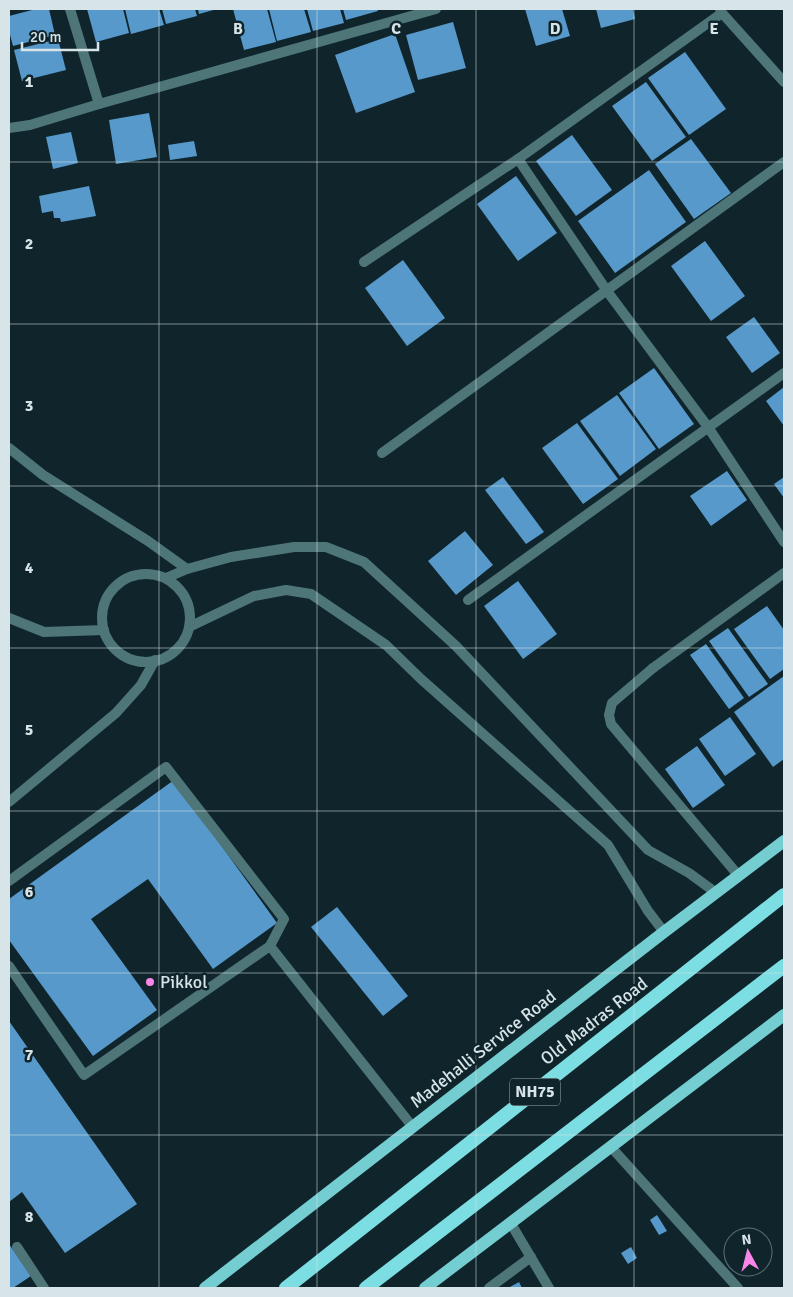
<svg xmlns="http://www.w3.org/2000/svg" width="793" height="1297" font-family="Signika,sans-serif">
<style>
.building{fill:#5799cb}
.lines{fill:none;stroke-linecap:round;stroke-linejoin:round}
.service{stroke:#4e7678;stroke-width:10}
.minor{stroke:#4e7678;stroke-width:10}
.primary{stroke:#74cdd1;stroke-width:12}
.trunk{stroke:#7cdee2;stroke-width:14}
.grid{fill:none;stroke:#d7e4e8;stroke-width:1;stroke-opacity:0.55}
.poi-dot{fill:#f987e9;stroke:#0f252b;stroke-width:2}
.labels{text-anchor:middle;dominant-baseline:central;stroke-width:5;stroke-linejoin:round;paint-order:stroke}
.shield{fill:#0f252b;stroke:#9babaf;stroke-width:1}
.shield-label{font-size:16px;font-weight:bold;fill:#d7e4e8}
.poi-label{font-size:18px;fill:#d7e4e8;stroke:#0f252b;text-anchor:start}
.street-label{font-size:18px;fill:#d7e4e8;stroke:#0f252b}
.grid-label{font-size:16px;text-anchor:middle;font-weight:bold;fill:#d7e4e8;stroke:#0f252b;stroke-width:5;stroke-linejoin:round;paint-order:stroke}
</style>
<rect width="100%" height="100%" fill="#0f252b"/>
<g class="building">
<path d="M36 9H49L55 35 13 46 9 31V16Z"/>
<path d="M87 9H123L129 33 96 42Z"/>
<path d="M125 9H159L164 25 131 34Z"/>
<path d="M162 9H195L197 16 166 24Z"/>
<path d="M198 9H217L199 14Z"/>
<path d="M233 9H267L276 42 244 50Z"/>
<path d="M269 9H304L311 32 277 41Z"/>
<path d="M307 9H340L344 23 313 31Z"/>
<path d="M343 9H377L378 11 346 20Z"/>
<path d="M525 9H562L570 36 536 46Z"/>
<path d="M596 9H633L635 19 601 28Z"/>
<path d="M453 22 466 68 418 80 406 35Z"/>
<path d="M395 34 415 92 356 113 335 55Z"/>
<path d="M58 39 66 70 22 81 14 50Z"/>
<path d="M685 52 726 109 689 135 648 78Z"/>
<path d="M646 82 686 137 652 161 612 106Z"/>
<path d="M149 113 157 157 116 164 109 120Z"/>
<path d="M71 132 78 163 53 169 46 137Z"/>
<path d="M572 135 612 190 576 216 536 161Z"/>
<path d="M691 139 731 193 694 219 655 164Z"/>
<path d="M194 141 197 156 170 160 168 145Z"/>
<path d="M649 170 686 222 615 273 578 221Z"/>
<path d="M516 176 557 233 518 261 477 204Z"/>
<path d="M89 186 96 216 61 222 60 218H54L53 211 42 213 39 196Z"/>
<path d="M705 241 745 296 711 321 671 266Z"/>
<path d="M403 260 445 318 407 346 365 288Z"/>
<path d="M754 317 780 353 752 373 726 337Z"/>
<path d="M654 368 694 424 659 449 619 393Z"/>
<path d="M784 387V426L766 401Z"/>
<path d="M617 395 656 449 620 476 580 421Z"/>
<path d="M577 423 618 479 583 504 542 448Z"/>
<path d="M727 471 747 500 711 526 690 496Z"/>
<path d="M503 477 544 532 526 544 485 490Z"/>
<path d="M784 477V498L774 484Z"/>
<path d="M465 531 493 565 456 595 428 561Z"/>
<path d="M518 581 557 634 523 659 484 606Z"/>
<path d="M767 606 784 630V669L770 679 734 629Z"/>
<path d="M728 628 768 684 749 697 709 641Z"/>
<path d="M706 644 744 698 729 709 690 655Z"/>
<path d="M784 676V759L773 767 734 712Z"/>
<path d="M730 717 756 754 725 776 699 739Z"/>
<path d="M697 746 725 785 693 808 665 769Z"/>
<path d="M174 780 277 923 213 969 148 879 91 919 157 1010 93 1056 9 940V899Z"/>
<path d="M337 907 408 996 383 1016 311 927Z"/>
<path d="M9 1021 137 1204 65 1253 22 1192 9 1202Z"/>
<path d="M657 1215 667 1231 659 1235 650 1220Z"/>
<path d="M9 1244 31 1276 13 1288H9Z"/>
<path d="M631 1247 637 1258 628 1264 621 1253Z"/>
<path d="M519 1282 522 1288H508Z"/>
</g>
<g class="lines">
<g class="service">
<path d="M653 668 612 703 609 715 611 724 738 875"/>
<path d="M9 881 166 767 284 919 270 946 84 1075 9 966"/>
<path d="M270 946 412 1126"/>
<path d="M17 1247 44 1288"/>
</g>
<g class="minor">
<path d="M70 9 99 104"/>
<path d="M720 9 722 13 784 82"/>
<path d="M722 13 518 159 607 291 708 427 784 542"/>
<path d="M9 128 30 125 99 104 436 9"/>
<path d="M364 262 518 159"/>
<path d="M9 448 43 475 148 541 187 569"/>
<path d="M382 453 784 162"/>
<circle cx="146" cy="618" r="44"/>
<path d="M166 578 187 569 231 557 294 547H326L364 562 456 646 648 850 689 873 715 892"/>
<path d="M468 600 784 373"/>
<path d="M9 618 44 632 104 630"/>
<path d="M189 627 254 596 286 590 311 594 386 645 421 679 608 845 648 911 664 932"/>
<path d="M653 668 784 573"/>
<path d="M9 802 116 713 141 685 155 660"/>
<path d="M611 1147 738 1288"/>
<path d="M510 1222 549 1288"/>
<path d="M489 1288 531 1257"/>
</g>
<g class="primary">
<path d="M205 1288 664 932 784 841"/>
<path d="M425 1288 784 1015"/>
</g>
<g class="trunk">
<path d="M286 1288 784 895"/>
<path d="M366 1288 784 966"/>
</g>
</g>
<path class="grid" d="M159 9V1288M317 9V1288M476 9V1288M634 9V1288M9 162H784M9 324H784M9 486H784M9 648H784M9 811H784M9 973H784M9 1135H784"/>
<circle class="poi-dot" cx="150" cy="982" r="5"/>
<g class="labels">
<rect class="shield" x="510" y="1078.5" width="50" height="27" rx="4"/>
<g class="shield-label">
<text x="535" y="1092">NH75</text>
</g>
<g class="poi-label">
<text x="160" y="982">Pikkol</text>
</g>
<g class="street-label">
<text transform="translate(594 1021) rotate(-38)">Old Madras Road</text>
<text transform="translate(483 1049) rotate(-38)">Madehalli Service Road</text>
</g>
</g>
<g class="grid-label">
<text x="238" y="34">B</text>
<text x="396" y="34">C</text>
<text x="555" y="34">D</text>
<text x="714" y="34">E</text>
<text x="29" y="87">1</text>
<text x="29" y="249">2</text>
<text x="29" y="411">3</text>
<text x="29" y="573">4</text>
<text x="29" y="735">5</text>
<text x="29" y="897">6</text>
<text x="29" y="1060">7</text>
<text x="29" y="1222">8</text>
</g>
<rect width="793" height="1297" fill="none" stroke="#d7e4e8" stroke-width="20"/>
<g transform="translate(748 1252) rotate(353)"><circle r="24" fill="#0f252b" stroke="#5f7177"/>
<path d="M0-4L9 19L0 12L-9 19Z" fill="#f987e9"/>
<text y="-8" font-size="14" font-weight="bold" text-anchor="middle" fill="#d7e4e8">N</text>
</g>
<path d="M22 42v8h76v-8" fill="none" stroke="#d7e4e8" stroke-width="2.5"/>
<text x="30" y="42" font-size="15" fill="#d7e4e8" stroke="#0f252b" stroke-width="4" paint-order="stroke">20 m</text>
</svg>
